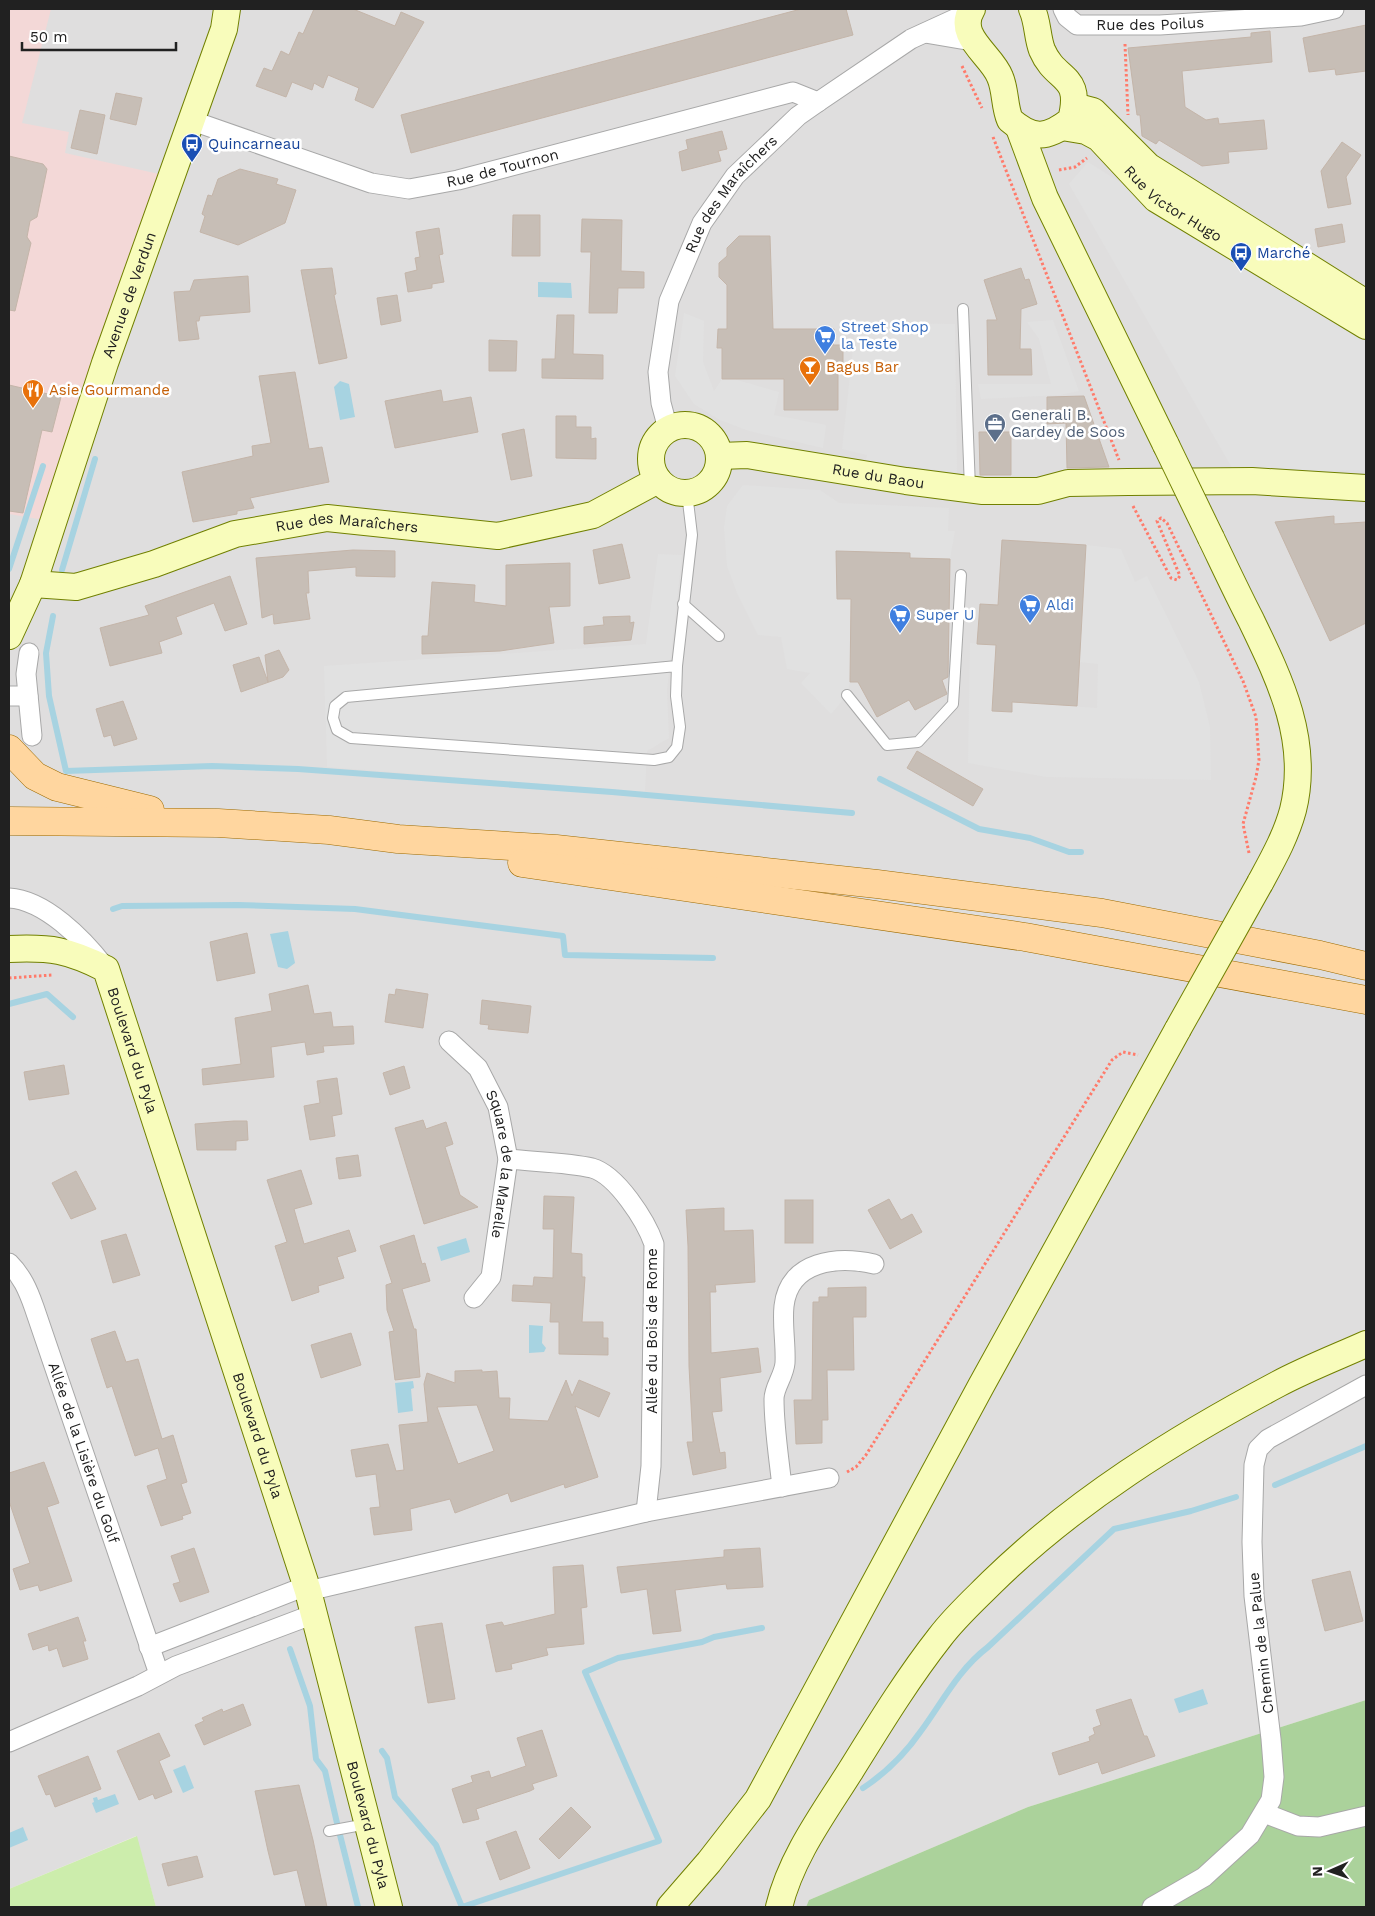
<svg xmlns="http://www.w3.org/2000/svg" width="1375" height="1916" font-family="'Work Sans',sans-serif">
<style>
.residential{fill:#dfdede}
.commercial{fill:#f3d8d7}
.grass{fill:#ccedac}
.forest{fill:#abd29b}
.parking{fill:#e1e1e1}
.water{fill:#a7d3e1}
.lines{fill:none;stroke-linecap:round;stroke-linejoin:round}
.stream{stroke:#a7d3e1;stroke-width:6}
.building{fill:#c7beb6;stroke:#c4b5a9;fill-rule:evenodd}
.lane-casing{stroke:#a8a8a8;stroke-width:12}
.street-casing{stroke:#a8a8a8;stroke-width:21}
.secondary-casing{stroke:#718000;stroke-width:28}
.primary-casing{stroke:#9e6b00;stroke-width:29}
.path{stroke:#ff7b6b;stroke-width:3;stroke-dasharray:2.5 2.5;stroke-linecap:butt}
.lane{stroke:#fff;stroke-width:10}
.street{stroke:#fff;stroke-width:19}
.secondary{stroke:#f8fcbb;stroke-width:26}
.primary{stroke:#ffd69f;stroke-width:28}
.secondary-bridge-casing{stroke:#718000;stroke-width:28;stroke-linecap:butt}
.secondary-bridge{stroke:#f8fcbb;stroke-width:26}
.labels{text-anchor:middle;dominant-baseline:central;stroke-width:5;stroke-linejoin:round;paint-order:stroke}
.street-label{font-size:15px;fill:#212121;stroke:#fff}
.transit-label{font-size:15px;fill:#164399;stroke:#fff;text-anchor:start}
.shop-label{font-size:15px;fill:#366cbe;stroke:#fff;text-anchor:start}
.food-label{font-size:15px;fill:#c56008;stroke:#fff;text-anchor:start}
.service-label{font-size:15px;fill:#4e5e75;stroke:#fff;text-anchor:start}
</style>
<rect width="100%" height="100%" fill="#f2eee8"/>
<path class="residential" d="M9 9H1366V1700L1028 1807 809 1900 806 1907H156L136 1836 9 1889Z"/>
<path class="commercial" d="M9 9H51L22 123 69 132 65 153 159 174 44 520 9 514Z"/>
<path class="grass" d="M137 1836 156 1907H9V1889Z"/>
<path class="forest" d="M1366 1700V1907H806L809 1900 1028 1807Z"/>
<g class="parking">
<path d="M1088 162 1366 336V470L1235 473 1069 184Z"/>
<path d="M684 313 704 321 703 362 714 391 722 379H734L779 392 774 415 826 425 823 448 749 431 720 420 694 404 675 376Z"/>
<path d="M856 320 882 323 955 324 957 473 866 460 867 455 842 449Z"/>
<path d="M1053 320 1079 391 1060 395 981 399 978 384H1051L1039 339 1027 322Z"/>
<path d="M743 485 820 490 839 503 949 508 948 531H955L950 559 910 558 909 553 836 551 837 599H851L850 681 847 695 831 714 801 683 810 673 787 669 781 637 758 635 737 593 727 566 724 528 727 506Z"/>
<path d="M1086 545 1121 549 1135 582 1147 576 1199 682 1210 727 1211 780 1046 777 968 763 970 643 996 645 992 711 1012 712V702L1097 708 1098 664 1079 662Z"/>
<path d="M658 554 682 555 667 690 669 738 647 751 645 792 327 767 324 666 646 644Z"/>
</g>
<g class="water">
<path d="M538 282 571 283 572 298 538 297Z"/>
<path d="M340 381 349 384 355 417 340 420 334 387Z"/>
<path d="M288 931 295 963 287 969 278 967 270 934Z"/>
<path d="M466 1238 470 1252 441 1261 437 1247Z"/>
<path d="M529 1325 543 1326 542 1343 546 1348 544 1352 529 1353Z"/>
<path d="M413 1381 414 1388 411 1389 413 1411 398 1413 395 1383Z"/>
<path d="M1203 1689 1208 1704 1179 1713 1174 1699Z"/>
<path d="M185 1765 194 1788 183 1793 173 1770Z"/>
<path d="M115 1794 119 1804 96 1813 92 1803 94 1802 93 1798 97 1797 98 1800Z"/>
<path d="M23 1827 28 1840 9 1848V1833Z"/>
</g>
<g class="lines">
<g class="stream">
<path d="M9 569 43 466"/>
<path d="M62 570 95 459"/>
<path d="M53 616 46 653 49 696 66 771 212 766 298 769 612 792 852 813"/>
<path d="M880 779 979 829 1030 838 1069 852H1081"/>
<path d="M113 909 122 906 238 905 355 909 563 936 565 955 713 958"/>
<path d="M9 1004 47 994 73 1017"/>
<path d="M1275 1485 1366 1446"/>
<path d="M290 1649 310 1706 316 1759 325 1771 337 1823"/>
<path d="M382 1751 387 1758 395 1797 436 1845 462 1907 659 1841 585 1672 618 1658 702 1642 714 1637 762 1628"/>
<path d="M863 1788C886 1773 905 1754 921 1731 943 1701 958 1670 988 1647L1114 1529 1191 1511 1236 1497"/>
<path d="M340 1835 358 1907"/>
</g>
</g>
<g class="building">
<path d="M314 9H353L395 26 401 12 424 22 373 108 355 100 359 88 328 75 323 88 314 83 312 90 292 82 286 97 256 86 264 68 272 71 281 51 289 55 299 32 303 34Z"/>
<path d="M801 9H846L853 35 411 153 401 115Z"/>
<path d="M1366 25V71L1336 75 1335 69 1309 72 1303 38Z"/>
<path d="M1270 31 1272 62 1182 71 1185 107 1206 120 1218 118 1219 124 1264 120 1267 149 1228 152 1229 163 1202 166 1159 140 1156 144 1142 136 1140 115H1137L1128 48 1251 37V33Z"/>
<path d="M116 93 142 98 136 125 110 119Z"/>
<path d="M80 110 105 115 97 154 71 148Z"/>
<path d="M722 131 727 149 718 151 721 161 682 171 679 152 688 149 686 140Z"/>
<path d="M1342 142 1361 155 1346 177 1351 204 1328 208 1321 171Z"/>
<path d="M9 156 43 164 47 169 37 217 30 221 27 237 31 243 15 311 9 310Z"/>
<path d="M240 169 278 179 276 184 296 190 285 223 238 245 200 232 205 216 202 214 208 195 212 196 218 179Z"/>
<path d="M513 215H540V256H512Z"/>
<path d="M582 219 622 220 621 271 644 272V288H618L617 313H589L591 252H581Z"/>
<path d="M1342 224 1345 242 1318 247 1315 229Z"/>
<path d="M439 228 443 254 439 255 444 282 432 284V288L408 292 405 273 417 270 415 258 420 257 416 232Z"/>
<path d="M739 236H770L773 329H834L833 345H843V364H838V410H784V379H722V348H717L718 329H727V285L719 277V263L727 256V248Z"/>
<path d="M332 268 336 294 334 295 347 358 319 364 301 270Z"/>
<path d="M1021 268 1025 280 1029 279 1037 304 1021 309 1020 349H1031L1032 375H988L987 320H997L984 280Z"/>
<path d="M248 276 250 312 200 316 199 321H196L199 339 179 341 174 292 190 291 194 280Z"/>
<path d="M397 295 401 321 381 325 377 298Z"/>
<path d="M557 315H574L573 354 603 355V379L542 378V359H555Z"/>
<path d="M489 340 517 341 516 371H489Z"/>
<path d="M295 372 309 449 322 447 329 482 250 498 254 508 237 511V514L193 522 182 472 253 456 252 446 271 443 259 376Z"/>
<path d="M9 385 61 397 52 432 42 430 23 513 9 511Z"/>
<path d="M441 390 443 402 471 397 478 432 395 448 385 401Z"/>
<path d="M1084 396 1109 467 1067 468 1066 423 1047 424V397Z"/>
<path d="M556 416H576V427H591V439L596 438V459L556 458Z"/>
<path d="M524 429 532 476 511 480 502 434Z"/>
<path d="M979 432H1011V475H980Z"/>
<path d="M1334 516V524L1366 522V623L1330 641 1275 522Z"/>
<path d="M1002 540 1086 545 1077 706 1012 702V712L992 711 996 645 977 644 980 604 998 605Z"/>
<path d="M622 544 630 578 599 584 593 550Z"/>
<path d="M353 550 395 551V577L356 576V567L308 571 309 593H306L310 619 274 624 273 614 262 618 256 558Z"/>
<path d="M836 551 910 553V558L950 559 948 677 942 680 947 694 915 710 909 700 877 717 858 682H850L851 599H837Z"/>
<path d="M570 563V606L549 607 554 643 500 651 422 654V636H428L432 582 475 585 474 602 506 606V565Z"/>
<path d="M230 576 247 624 225 631 214 603 176 617 182 634 159 642 162 653 110 666 100 628 149 615 145 606Z"/>
<path d="M630 616V623L634 622 631 640 584 644V627L604 625 603 617Z"/>
<path d="M279 650 289 670 283 677 241 692 233 665 259 657 268 682 265 655Z"/>
<path d="M123 701 137 739 114 746 111 735 104 737 96 709Z"/>
<path d="M917 751 983 789 973 806 907 768Z"/>
<path d="M247 933 255 973 217 981 210 942Z"/>
<path d="M308 985 314 1014 331 1012 333 1027 353 1026 354 1044 323 1046 324 1052 307 1055 305 1042 271 1047 274 1077 203 1085 202 1069 241 1064 235 1018 272 1011 269 994Z"/>
<path d="M396 989 428 994 423 1028 385 1022 389 994 395 995Z"/>
<path d="M482 1000 531 1006 528 1033 488 1029 489 1025 480 1024Z"/>
<path d="M64 1065 69 1094 29 1100 24 1072Z"/>
<path d="M404 1066 410 1088 390 1095 383 1073Z"/>
<path d="M337 1078 342 1114 332 1116 335 1136 310 1140 304 1106 320 1103 317 1081Z"/>
<path d="M423 1120 426 1129 446 1122 453 1144 445 1147 460 1195 478 1207 424 1224 395 1128Z"/>
<path d="M234 1121H247L248 1140 236 1141V1150H197L195 1124Z"/>
<path d="M358 1155 361 1176 339 1179 336 1158Z"/>
<path d="M301 1170 312 1204 294 1209 304 1244 349 1230 356 1251 337 1257 344 1278 318 1286 319 1292 292 1301 275 1246 287 1242 267 1180Z"/>
<path d="M76 1171 96 1209 71 1219 52 1183Z"/>
<path d="M544 1196 574 1197 571 1253 582 1254V1277H585L582 1322H603V1338H608V1355L559 1354V1322H550L551 1303 512 1301 513 1285 533 1286 534 1277 553 1278 554 1229H543Z"/>
<path d="M889 1199 901 1220 912 1214 922 1232 890 1249 868 1210Z"/>
<rect x="785" y="1200" width="28" height="43"/>
<path d="M724 1208V1231L753 1230 755 1282 715 1285 716 1292H710L711 1353 758 1348 761 1372 720 1378 722 1411 712 1412 720 1453 725 1452 726 1468 693 1475 687 1442H693L689 1366 688 1246 686 1210Z"/>
<path d="M126 1234 140 1275 113 1283 101 1241Z"/>
<path d="M414 1235 422 1264 425 1263 430 1281 402 1289 414 1329H416L420 1377 395 1380 389 1332 394 1331 387 1310 386 1285 392 1283 380 1246Z"/>
<path d="M866 1287V1317H853L854 1370H827L828 1420H822V1443L796 1444 794 1400H812L813 1302H819V1297H828V1288Z"/>
<path d="M115 1331 126 1362 138 1359 162 1439 173 1435 187 1482 181 1484 191 1513 182 1516 183 1519 161 1526 147 1486 167 1479 158 1448 135 1456 112 1386 107 1388 91 1339Z"/>
<path d="M351 1333 361 1365 321 1378 311 1345Z"/>
<path d="M482 1370V1372L497 1371 499 1398H510L509 1419 548 1421 566 1380 572 1396 579 1380 610 1393 599 1417 575 1406 598 1477 565 1488 564 1484 511 1502 508 1493 455 1513 450 1499 410 1509 412 1530 374 1535 370 1508 380 1507 376 1474 356 1477 351 1450 388 1444 396 1471 404 1470 399 1425 428 1422 424 1384 427 1373 455 1383V1371ZM477 1405 494 1451 458 1464 437 1407Z"/>
<path d="M44 1462 59 1503 47 1507 72 1581 40 1591 38 1585 20 1590 13 1569 30 1563 9 1501V1473Z"/>
<path d="M194 1548 209 1592 180 1602 173 1584 180 1582 171 1556Z"/>
<path d="M760 1548 763 1587 727 1589 726 1584 675 1590 681 1631 653 1634 647 1589 621 1593 617 1567 724 1557V1550Z"/>
<path d="M583 1565 587 1607 581 1608 584 1644 546 1648 548 1655 511 1664 512 1669 496 1672 486 1625 502 1622 504 1626 555 1614 553 1567Z"/>
<path d="M1350 1571 1363 1621 1325 1631 1312 1580Z"/>
<path d="M78 1617 86 1641H83L88 1659 63 1667 57 1648 49 1651 48 1645 33 1650 28 1634Z"/>
<path d="M442 1623 455 1699 428 1703 415 1627Z"/>
<path d="M1131 1699 1144 1736H1147L1155 1756 1102 1774 1098 1762 1059 1775 1052 1753 1090 1741 1089 1737 1095 1734 1093 1728 1101 1725 1096 1710Z"/>
<path d="M243 1704 251 1725 204 1745 195 1725 204 1721 202 1718 222 1709 223 1712Z"/>
<path d="M542 1730 557 1776 532 1784 534 1789 530 1791 476 1809 479 1819 463 1823 452 1789 473 1782 471 1776 489 1771 491 1778 526 1766 517 1738Z"/>
<path d="M159 1733 170 1756 159 1761 172 1792 155 1799 153 1794 139 1800 117 1751Z"/>
<path d="M88 1756 101 1789 55 1807 50 1794 46 1795 38 1776Z"/>
<path d="M299 1785 313 1840 327 1907H306L297 1870 274 1875 268 1851 255 1791Z"/>
<path d="M571 1807 591 1827 559 1859 539 1839Z"/>
<path d="M516 1831 530 1868 500 1880 486 1842Z"/>
<path d="M197 1856 203 1877 168 1886 162 1864Z"/>
</g>
<g class="lines">
<g class="lane-casing">
<g id="lane">
<path d="M963 309 970 488"/>
<path d="M683 604 719 636"/>
<path d="M677 666 346 697 335 706 333 718 337 730 351 738 654 760 669 757 677 747 680 727 676 696 677 666 692 535 687 493"/>
<path d="M847 695 887 745 918 742 953 704 961 575"/>
<path d="M329 1831 367 1824"/>
</g>
</g>
<g class="street-casing">
<g id="street">
<path id="s1" d="M1063 9 1067 17 1077 25H1160L1301 16 1334 9"/>
<path d="M925 33 972 41"/>
<path id="s2" d="M190 120 371 183 409 189 458 180 793 92 818 102"/>
<path id="s3" d="M668 429 661 403 658 372 669 301 702 223 735 176 798 116 818 102 911 39 970 12"/>
<path d="M29 653 26 674 32 736"/>
<path d="M9 696H28"/>
<path d="M9 898C45 900 83 939 104 966"/>
<path id="s4" d="M449 1041 478 1068 498 1107 508 1159 491 1277 474 1298"/>
<path d="M508 1159C534 1162 567 1162 592 1168 617 1175 646 1221 654 1244L651 1466 646 1512"/>
<path id="s5" d="M9 1263C22 1276 28 1290 34 1307L159 1674"/>
<path d="M782 1487C779 1458 774 1428 774 1399 774 1387 784 1376 785 1363 786 1344 782 1325 784 1306 789 1260 838 1256 874 1264"/>
<path d="M308 1591 646 1512 829 1478"/>
<path d="M149 1647 306 1586"/>
<path d="M9 1742 138 1686 176 1666 314 1614"/>
<path d="M1264 1813 1298 1826 1319 1827 1366 1816"/>
<path d="M1152 1907 1204 1877 1250 1835 1271 1800 1274 1777 1271 1739 1254 1596 1252 1542 1254 1465 1258 1449 1268 1439 1366 1385"/>
</g>
</g>
<g class="secondary-casing">
<g id="secondary">
<path d="M972 9C955 36 992 55 1000 77 1006 91 1004 106 1010 120 1033 140 1047 139 1071 120 1083 73 1056 83 1042 50 1037 37 1038 22 1032 9"/>
<path d="M1074 106 1093 111 1148 166 1366 303"/>
<path id="s6" d="M1062 127 1086 131 1099 138 1156 199 1366 326"/>
<path d="M1019 128 1045 198 1166 445"/>
<circle cx="685" cy="459" r="34"/>
<path id="s7" d="M720 456 747 455 906 481 983 491H1038L1068 483 1128 482 1252 481 1366 488"/>
<path d="M1211 538C1224 565 1237 593 1251 620 1280 680 1310 741 1293 810 1286 836 1273 859 1260 883"/>
<path id="s8" d="M33 584 76 587 154 564 235 534 327 518 498 536 593 515 658 480"/>
<path id="s9" d="M9 636 33 584 105 363 224 29 227 9"/>
<path id="s10" d="M9 949C51 947 68 950 106 969L308 1591 389 1907"/>
<path d="M670 1907 709 1862 758 1799 981 1386 1178 1029"/>
<path d="M779 1907C791 1857 824 1813 851 1770 879 1725 907 1679 940 1637 955 1617 974 1600 992 1582 1075 1501 1176 1438 1278 1384 1306 1369 1337 1357 1366 1344"/>
</g>
</g>
<g class="primary-casing">
<g id="primary">
<path d="M9 749 35 776 57 787 150 810"/>
<path d="M9 821 218 823 329 830 398 839 556 849 877 884 1102 913 1320 955 1366 966"/>
<path d="M522 863 1025 937 1366 1000"/>
</g>
</g>
<g class="path">
<path d="M1125 44 1128 115"/>
<path d="M962 66 982 108"/>
<path d="M993 137 1119 460"/>
<path d="M1059 170 1075 167 1087 158"/>
<path d="M1133 506 1171 578 1177 580 1180 576 1157 521 1161 518 1167 523 1243 681 1256 717 1259 760 1256 777 1243 824 1249 853"/>
<path d="M9 978 52 975"/>
<path d="M847 1472 856 1467 866 1455 1112 1060 1123 1052 1138 1055"/>
</g>
<use href="#lane" class="lane"/>
<use href="#street" class="street"/>
<use href="#secondary" class="secondary"/>
<use href="#primary" class="primary"/>
<g class="secondary-bridge-casing">
<g id="secondary-bridge">
<path d="M1166 445 1211 538"/>
<path d="M1178 1029 1260 883"/>
</g>
</g>
<use href="#secondary-bridge" class="secondary-bridge"/>
</g>
<defs>
<g id="bus-pin" transform="scale(1.125)"><path d="M0 17L-7.5 6A9.5 9.5 0 1 1 7.5 6Z" fill="#1a4fb4" stroke="#fff"/><path d="M-5-6H5V4H4V6H2V4H-2V6H-4V4H-5ZM-3.5-4V0h7V-4ZM-3.5 1.2v1.5H-2V1.2ZM2 1.2v1.5H3.5V1.2Z" fill="#fff"/></g>
<g id="supermarket-pin" transform="scale(1.125)"><path d="M0 17L-7.5 6A9.5 9.5 0 1 1 7.5 6Z" fill="#3f7fe0" stroke="#fff"/><path d="M-6-5.5h2.5l.6 2H6L4.5 2H-2.5L-4.4-4H-6ZM-1.5 3.2a1.3 1.3 0 1 0 .1 0ZM3 3.2a1.3 1.3 0 1 0 .1 0Z" fill="#fff"/></g>
<g id="bar-pin" transform="scale(1.125)"><path d="M0 17L-7.5 6A9.5 9.5 0 1 1 7.5 6Z" fill="#e8710a" stroke="#fff"/><path d="M-6-5H6L.8 .8V4.5H3.5V6h-7V4.5H-.8V.8Z" fill="#fff"/></g>
<g id="restaurant-pin" transform="scale(1.125)"><path d="M0 17L-7.5 6A9.5 9.5 0 1 1 7.5 6Z" fill="#e8710a" stroke="#fff"/><path d="M-5-6h1v4h1v-4h1v4h1v-4h1v5L-1.5 .5V6h-2V.5L-5-1ZM5-6V6H3V1.5H1.5Q1.5-4 5-6Z" fill="#fff"/></g>
<g id="office-pin" transform="scale(1.125)"><path d="M0 17L-7.5 6A9.5 9.5 0 1 1 7.5 6Z" fill="#5c6f8a" stroke="#fff"/><path d="M-6-3h4V-5.5h4V-3h4V5H-6ZM-1-4.5V-3h2v-1.5ZM-6 0V1H6V0Z" fill="#fff"/></g>
</defs>
<g fill-rule="evenodd">
<use href="#bus-pin" x="192" y="144"/>
<use href="#bus-pin" x="1241" y="253"/>
<use href="#supermarket-pin" x="825" y="336"/>
<use href="#bar-pin" x="810" y="367"/>
<use href="#restaurant-pin" x="33" y="390"/>
<use href="#office-pin" x="995" y="424"/>
<use href="#supermarket-pin" x="1030" y="605"/>
<use href="#supermarket-pin" x="900" y="615"/>
</g>
<g class="labels">
<g class="street-label">
<text stroke="none"><textPath href="#s1" startOffset="95">Rue des Poilus</textPath></text>
<text stroke="none"><textPath href="#s2" startOffset="326">Rue de Tournon</textPath></text>
<text stroke="none"><textPath href="#s3" startOffset="255">Rue des Maraîchers</textPath></text>
<text stroke="none"><textPath href="#s6" startOffset="139">Rue Victor Hugo</textPath></text>
<text stroke="none"><textPath href="#s9" startOffset="362">Avenue de Verdun</textPath></text>
<text stroke="none"><textPath href="#s7" startOffset="160">Rue du Baou</textPath></text>
<text stroke="none"><textPath href="#s8" startOffset="324">Rue des Maraîchers</textPath></text>
<text stroke="none"><textPath href="#s10" startOffset="186">Boulevard du Pyla</textPath></text>
<text stroke="none"><textPath href="#s4" startOffset="141">Square de la Marelle</textPath></text>
<text transform="translate(652 1331) rotate(-90)">Allée du Bois de Rome</text>
<text stroke="none"><textPath href="#s10" startOffset="591">Boulevard du Pyla</textPath></text>
<text stroke="none"><textPath href="#s5" startOffset="205">Allée de la Lisière du Golf</textPath></text>
<text transform="translate(1261 1643) rotate(-96)">Chemin de la Palue</text>
<text stroke="none"><textPath href="#s10" startOffset="996">Boulevard du Pyla</textPath></text>
</g>
<g class="transit-label">
<text x="208" y="144">Quincarneau</text>
<text x="1257" y="253">Marché</text>
</g>
<g class="shop-label">
<text x="841" y="327">Street Shop<tspan x="841" dy="17">la Teste</tspan></text>
<text x="1046" y="605">Aldi</text>
<text x="916" y="615">Super U</text>
</g>
<g class="food-label">
<text x="826" y="367">Bagus Bar</text>
<text x="49" y="390">Asie Gourmande</text>
</g>
<g class="service-label">
<text x="1011" y="415">Generali B.<tspan x="1011" dy="17">Gardey de Soos</tspan></text>
</g>
</g>
<rect width="1375" height="1916" fill="none" stroke="#212121" stroke-width="20"/>
<g transform="translate(1330 1871) rotate(268)" stroke="#ffffff" stroke-width="4" paint-order="stroke">
<path d="M0-4L9 19L0 12L-9 19Z" fill="#212121"/>
<text y="-8" font-size="14" font-weight="bold" text-anchor="middle" fill="#212121">N</text>
</g>
<path d="M22 42v8h154v-8" fill="none" stroke="#212121" stroke-width="2.5"/>
<text x="30" y="42" font-size="15" fill="#212121" stroke="#ffffff" stroke-width="4" paint-order="stroke">50 m</text>
</svg>
